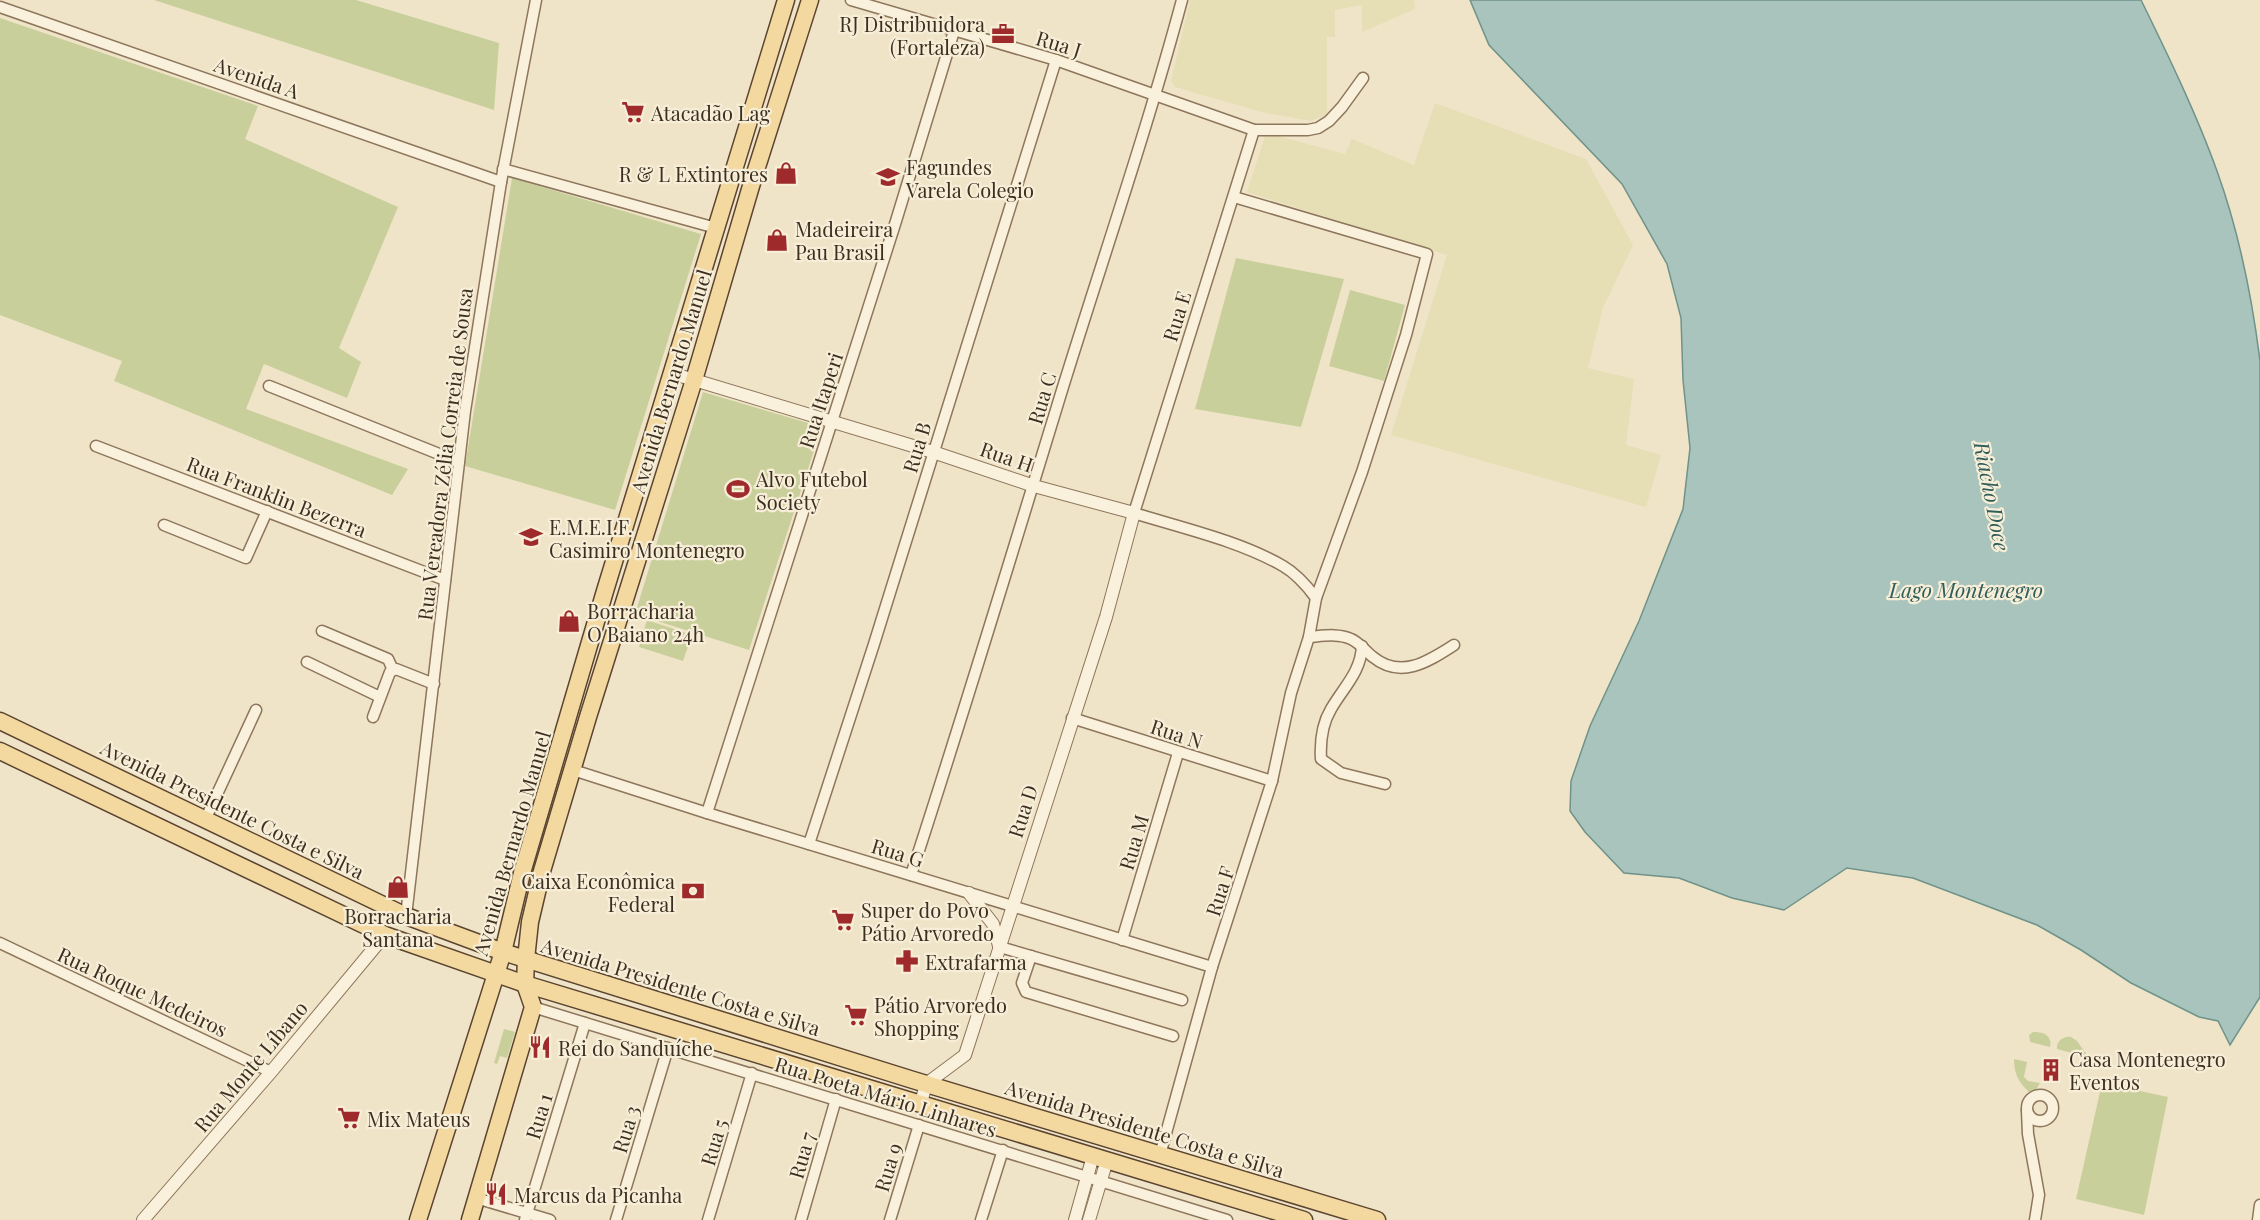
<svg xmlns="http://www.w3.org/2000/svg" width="2260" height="1220" font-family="'Playfair Display',serif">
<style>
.farmland{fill:#e6deb5}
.green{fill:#c9cf9b}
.water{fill:#a9c4bc;stroke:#6f938a;stroke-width:1.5}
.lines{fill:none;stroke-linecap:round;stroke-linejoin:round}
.minor-casing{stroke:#8d765c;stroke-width:13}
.tertiary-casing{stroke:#8d765c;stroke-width:14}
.primary-casing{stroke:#5b4430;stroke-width:19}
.minor{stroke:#faf1dc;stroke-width:10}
.tertiary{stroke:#faf1dc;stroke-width:12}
.primary{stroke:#f3d9a0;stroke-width:16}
.labels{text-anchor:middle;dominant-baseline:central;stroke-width:4.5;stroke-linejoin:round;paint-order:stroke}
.poi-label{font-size:20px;fill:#3d2e20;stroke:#f7eed8;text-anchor:start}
.street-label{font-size:20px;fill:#3d2e20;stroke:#f7eed8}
.water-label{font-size:21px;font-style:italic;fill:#2f5d5a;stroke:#f7eed8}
</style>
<rect width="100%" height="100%" fill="#f0e4c8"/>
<g class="farmland">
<path d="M1190 0H1414L1415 9 1362 32V5L1335 10V37H1327V114L1311 121 1265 113 1175 87 1171 81Z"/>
<path d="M1435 103 1586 159 1633 245 1603 308 1588 368 1634 379 1626 445 1661 455 1646 507 1391 435 1447 255 1247 192 1266 133 1345 154 1352 139 1414 165Z"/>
</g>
<g class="green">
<path d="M154 0H356L499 43 494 110Z"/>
<path d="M0 18 258 106 245 139 398 207 339 348 361 362 347 398 264 364 246 409 408 469 392 495 114 381 122 361 0 315Z"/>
<path d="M512 178 701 234 615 510 465 466Z"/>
<path d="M1236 258 1344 279 1301 427 1195 409Z"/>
<path d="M1350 290 1405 305 1384 381 1329 366Z"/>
<path d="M703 392 815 425 820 432 749 650 635 614Z"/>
<path d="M647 620 692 635 683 661 639 647Z"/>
<path d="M504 1029 515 1032 507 1058 500 1056 497 1064 494 1063Z"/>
<path d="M2033 1032C2043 1031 2053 1036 2050 1047L2030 1042 2029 1035Z"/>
<path d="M2071 1037 2077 1041 2087 1055 2086 1057 2057 1049C2056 1041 2064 1036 2071 1037Z"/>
<path d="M2014 1059 2027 1062 2024 1077 2028 1081 2040 1083 2036 1090 2029 1092C2018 1082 2014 1073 2014 1059Z"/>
<path d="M2102 1083 2168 1097 2144 1215 2076 1199Z"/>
</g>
<path class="water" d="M1470 0H2141C2167 53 2197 115 2217 171 2239 232 2252 297 2260 361V997L2230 1045 2218 1021 2199 1017 2131 983 2081 950 2037 925 1913 878 1847 868 1784 910 1732 898 1679 878 1624 873 1585 832 1570 811 1571 781 1590 726 1639 621 1683 509 1690 448 1683 380 1681 318 1667 264 1622 184 1489 45Z"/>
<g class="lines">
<g class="minor-casing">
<g id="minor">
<path d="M851 0 1056 60 1254 130H1308L1318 128 1329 121 1342 107 1363 78"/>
<path d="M0 7 501 182"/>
<path d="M1254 130 1134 513C1182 528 1240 541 1283 566 1297 574 1307 586 1316 598"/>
<path d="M503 169 716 228"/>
<path d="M269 386 459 462"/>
<path d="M96 446 445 580"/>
<path d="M164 525 246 558 267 511"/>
<path d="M322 631 388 659 393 670"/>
<path d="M1309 637C1322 636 1339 633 1351 639 1360 643 1365 651 1373 657 1401 680 1429 661 1454 645"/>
<path d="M1362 646C1361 672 1343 688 1331 709 1322 724 1320 742 1321 759L1341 773 1385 784"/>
<path d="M307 662 380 697"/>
<path d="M373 717 390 672 396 669 434 684"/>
<path d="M1072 718 1272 781"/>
<path d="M573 770 707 813 1212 967"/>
<path d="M707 813 896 221 954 31"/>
<path d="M206 818 256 710"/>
<path d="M809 844 874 644 1056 60"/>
<path d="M911 875C964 713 1013 550 1063 387 1103 258 1147 130 1182 0"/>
<path d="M406 916 465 411 501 182 536 0"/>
<path d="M1122 940 1178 753"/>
<path d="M0 943 271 1072"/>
<path d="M1000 947 1182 1000"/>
<path d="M1031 956 1022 983 1026 992 1173 1036"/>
<path d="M533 1007 1227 1220"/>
<circle cx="2040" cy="1108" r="13"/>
<path d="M2027 1111 2028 1134 2039 1195 2035 1220"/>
<path d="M1160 1155 1212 967 1272 781 1291 693 1309 637 1316 598 1362 472 1406 335 1427 254 1234 197"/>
<path d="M476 1198 550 1220"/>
<path d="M525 1220 585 1023"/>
<path d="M616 1220 668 1048"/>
<path d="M708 1220 752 1073"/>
<path d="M801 1220 836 1099"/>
<path d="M890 1220 919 1125"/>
<path d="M981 1220 1003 1150"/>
<path d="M2258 1220 2260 1205"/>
</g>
</g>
<g class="tertiary-casing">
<g id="tertiary">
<path d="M671 373 933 452 1034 486 1134 513 1106 617 965 1055 926 1084 921 1103"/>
<path d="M969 893 993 924 999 946"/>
<path d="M143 1220 271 1072 385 935"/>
<path d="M1075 1220 1093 1156"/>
<path d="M1089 1220 1107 1160"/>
</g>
</g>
<g class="primary-casing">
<g id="primary">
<path d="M0 721 406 916 503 952 913 1080 1377 1220"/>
<path d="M0 751 385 935 525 984 1304 1220"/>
<path d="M418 1220 503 952 522 873 605 591 786 0"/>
<path d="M470 1220 533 1007 525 984 526 959 530 922 542 871 588 717 694 380 751 186 810 0"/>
</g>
</g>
<use href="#minor" class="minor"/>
<use href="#tertiary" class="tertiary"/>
<use href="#primary" class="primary"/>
</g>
<defs>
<g id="office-bare" transform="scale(1.8)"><path d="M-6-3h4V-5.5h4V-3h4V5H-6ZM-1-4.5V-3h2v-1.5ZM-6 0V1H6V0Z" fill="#9e2a2b" stroke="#f7eed8" stroke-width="2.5" paint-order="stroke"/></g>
<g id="supermarket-bare" transform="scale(1.8)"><path d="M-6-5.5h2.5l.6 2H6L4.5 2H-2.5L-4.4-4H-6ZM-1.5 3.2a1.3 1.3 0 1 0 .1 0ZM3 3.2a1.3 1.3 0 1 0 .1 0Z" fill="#9e2a2b" stroke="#f7eed8" stroke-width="2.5" paint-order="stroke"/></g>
<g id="shop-bare" transform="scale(1.8)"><path d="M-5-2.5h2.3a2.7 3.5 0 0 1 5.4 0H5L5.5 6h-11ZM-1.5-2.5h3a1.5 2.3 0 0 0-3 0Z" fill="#9e2a2b" stroke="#f7eed8" stroke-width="2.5" paint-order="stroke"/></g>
<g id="school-bare" transform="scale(1.8)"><path d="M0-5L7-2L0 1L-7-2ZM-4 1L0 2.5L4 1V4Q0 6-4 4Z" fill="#9e2a2b" stroke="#f7eed8" stroke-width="2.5" paint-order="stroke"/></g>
<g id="stadium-bare" transform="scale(1.8)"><path d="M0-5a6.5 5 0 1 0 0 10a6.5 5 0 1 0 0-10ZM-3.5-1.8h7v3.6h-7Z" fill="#9e2a2b" stroke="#f7eed8" stroke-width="2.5" paint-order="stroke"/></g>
<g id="bank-bare" transform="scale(1.8)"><path d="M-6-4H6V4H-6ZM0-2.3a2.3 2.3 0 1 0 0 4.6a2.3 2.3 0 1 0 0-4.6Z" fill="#9e2a2b" stroke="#f7eed8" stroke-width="2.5" paint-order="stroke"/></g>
<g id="pharmacy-bare" transform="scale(1.8)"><path d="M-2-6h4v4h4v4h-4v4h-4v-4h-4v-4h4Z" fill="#9e2a2b" stroke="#f7eed8" stroke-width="2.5" paint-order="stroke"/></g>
<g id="restaurant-bare" transform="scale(1.8)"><path d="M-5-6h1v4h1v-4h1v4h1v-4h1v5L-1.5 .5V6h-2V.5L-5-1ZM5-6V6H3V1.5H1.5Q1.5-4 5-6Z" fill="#9e2a2b" stroke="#f7eed8" stroke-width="2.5" paint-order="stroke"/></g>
<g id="building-bare" transform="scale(1.8)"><path d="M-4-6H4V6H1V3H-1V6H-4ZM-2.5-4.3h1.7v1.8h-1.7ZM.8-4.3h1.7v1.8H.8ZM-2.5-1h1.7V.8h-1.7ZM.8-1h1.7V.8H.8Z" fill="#9e2a2b" stroke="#f7eed8" stroke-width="2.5" paint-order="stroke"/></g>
</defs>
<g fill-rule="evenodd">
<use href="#office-bare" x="1003" y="34"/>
<use href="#supermarket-bare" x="633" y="112"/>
<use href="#shop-bare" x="786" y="173"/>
<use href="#school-bare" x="888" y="177"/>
<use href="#shop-bare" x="777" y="240"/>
<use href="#stadium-bare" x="738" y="489"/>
<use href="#school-bare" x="531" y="537"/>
<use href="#shop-bare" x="569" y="621"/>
<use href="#shop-bare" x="398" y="887"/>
<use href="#bank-bare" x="693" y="891"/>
<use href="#supermarket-bare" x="843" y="920"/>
<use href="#pharmacy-bare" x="907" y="961"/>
<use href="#supermarket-bare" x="856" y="1015"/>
<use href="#restaurant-bare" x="540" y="1047"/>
<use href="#building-bare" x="2051" y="1070"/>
<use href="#supermarket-bare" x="349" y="1118"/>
<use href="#restaurant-bare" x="496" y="1194"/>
</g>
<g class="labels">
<g class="poi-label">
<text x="985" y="23" text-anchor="end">RJ Distribuidora<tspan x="985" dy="23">(Fortaleza)</tspan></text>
<text x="651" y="112">Atacadão Lag</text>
<text x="906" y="166">Fagundes<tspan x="906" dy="23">Varela Colegio</tspan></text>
<text x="768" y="173" text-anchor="end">R &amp; L Extintores</text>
<text x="795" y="228">Madeireira<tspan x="795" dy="23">Pau Brasil</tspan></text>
<text x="756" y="478">Alvo Futebol<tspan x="756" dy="23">Society</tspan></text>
<text x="549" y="526">E.M.E.I.F.<tspan x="549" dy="23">Casimiro Montenegro</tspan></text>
<text x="587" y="610">Borracharia<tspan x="587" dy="23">O Baiano 24h</tspan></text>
<text x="675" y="880" text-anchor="end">Caixa Econômica<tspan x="675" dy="23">Federal</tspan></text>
<text x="861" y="909">Super do Povo<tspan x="861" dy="23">Pátio Arvoredo</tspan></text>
<text x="398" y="915" text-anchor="middle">Borracharia<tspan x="398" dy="23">Santana</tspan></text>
<text x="925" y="961">Extrafarma</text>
<text x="874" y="1004">Pátio Arvoredo<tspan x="874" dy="23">Shopping</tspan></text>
<text x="558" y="1047">Rei do Sanduíche</text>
<text x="2069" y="1058">Casa Montenegro<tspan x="2069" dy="23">Eventos</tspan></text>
<text x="367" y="1118">Mix Mateus</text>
<text x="514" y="1194">Marcus da Picanha</text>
</g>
<g class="street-label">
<text transform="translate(1059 43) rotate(17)">Rua J</text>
<text transform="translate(257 77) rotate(19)">Avenida A</text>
<text transform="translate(1176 316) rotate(-73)">Rua E</text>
<text transform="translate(670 381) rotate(-73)">Avenida Bernardo Manuel</text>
<text transform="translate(1041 398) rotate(-73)">Rua C</text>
<text transform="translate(820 400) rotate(-72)">Rua Itaperi</text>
<text transform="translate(916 447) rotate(-73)">Rua B</text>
<text transform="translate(444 454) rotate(-83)">Rua Vereadora Zélia Correia de Sousa</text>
<text transform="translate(1007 456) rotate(19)">Rua H</text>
<text transform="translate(277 496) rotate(21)">Rua Franklin Bezerra</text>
<text transform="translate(1177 733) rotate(18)">Rua N</text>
<text transform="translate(233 809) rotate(26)">Avenida Presidente Costa e Silva</text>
<text transform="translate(1022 811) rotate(-72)">Rua D</text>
<text transform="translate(1133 842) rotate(-73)">Rua M</text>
<text transform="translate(511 843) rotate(-74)">Avenida Bernardo Manuel</text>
<text transform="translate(898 852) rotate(17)">Rua G</text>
<text transform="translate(1219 891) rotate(-72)">Rua F</text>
<text transform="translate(681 986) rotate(17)">Avenida Presidente Costa e Silva</text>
<text transform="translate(143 991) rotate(25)">Rua Roque Medeiros</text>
<text transform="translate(250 1066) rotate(-50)">Rua Monte Líbano</text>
<text transform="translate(886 1096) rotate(17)">Rua Poeta Mário Linhares</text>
<text transform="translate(538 1116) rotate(-73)">Rua 1</text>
<text transform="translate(1145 1128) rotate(17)">Avenida Presidente Costa e Silva</text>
<text transform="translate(625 1129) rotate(-73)">Rua 3</text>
<text transform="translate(713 1142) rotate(-73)">Rua 5</text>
<text transform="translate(801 1155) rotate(-74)">Rua 7</text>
<text transform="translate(887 1167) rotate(-73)">Rua 9</text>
</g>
<g class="water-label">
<text transform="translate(1993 496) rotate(79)">Riacho Doce</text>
<text x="1966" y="589">Lago Montenegro</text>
</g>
</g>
</svg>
